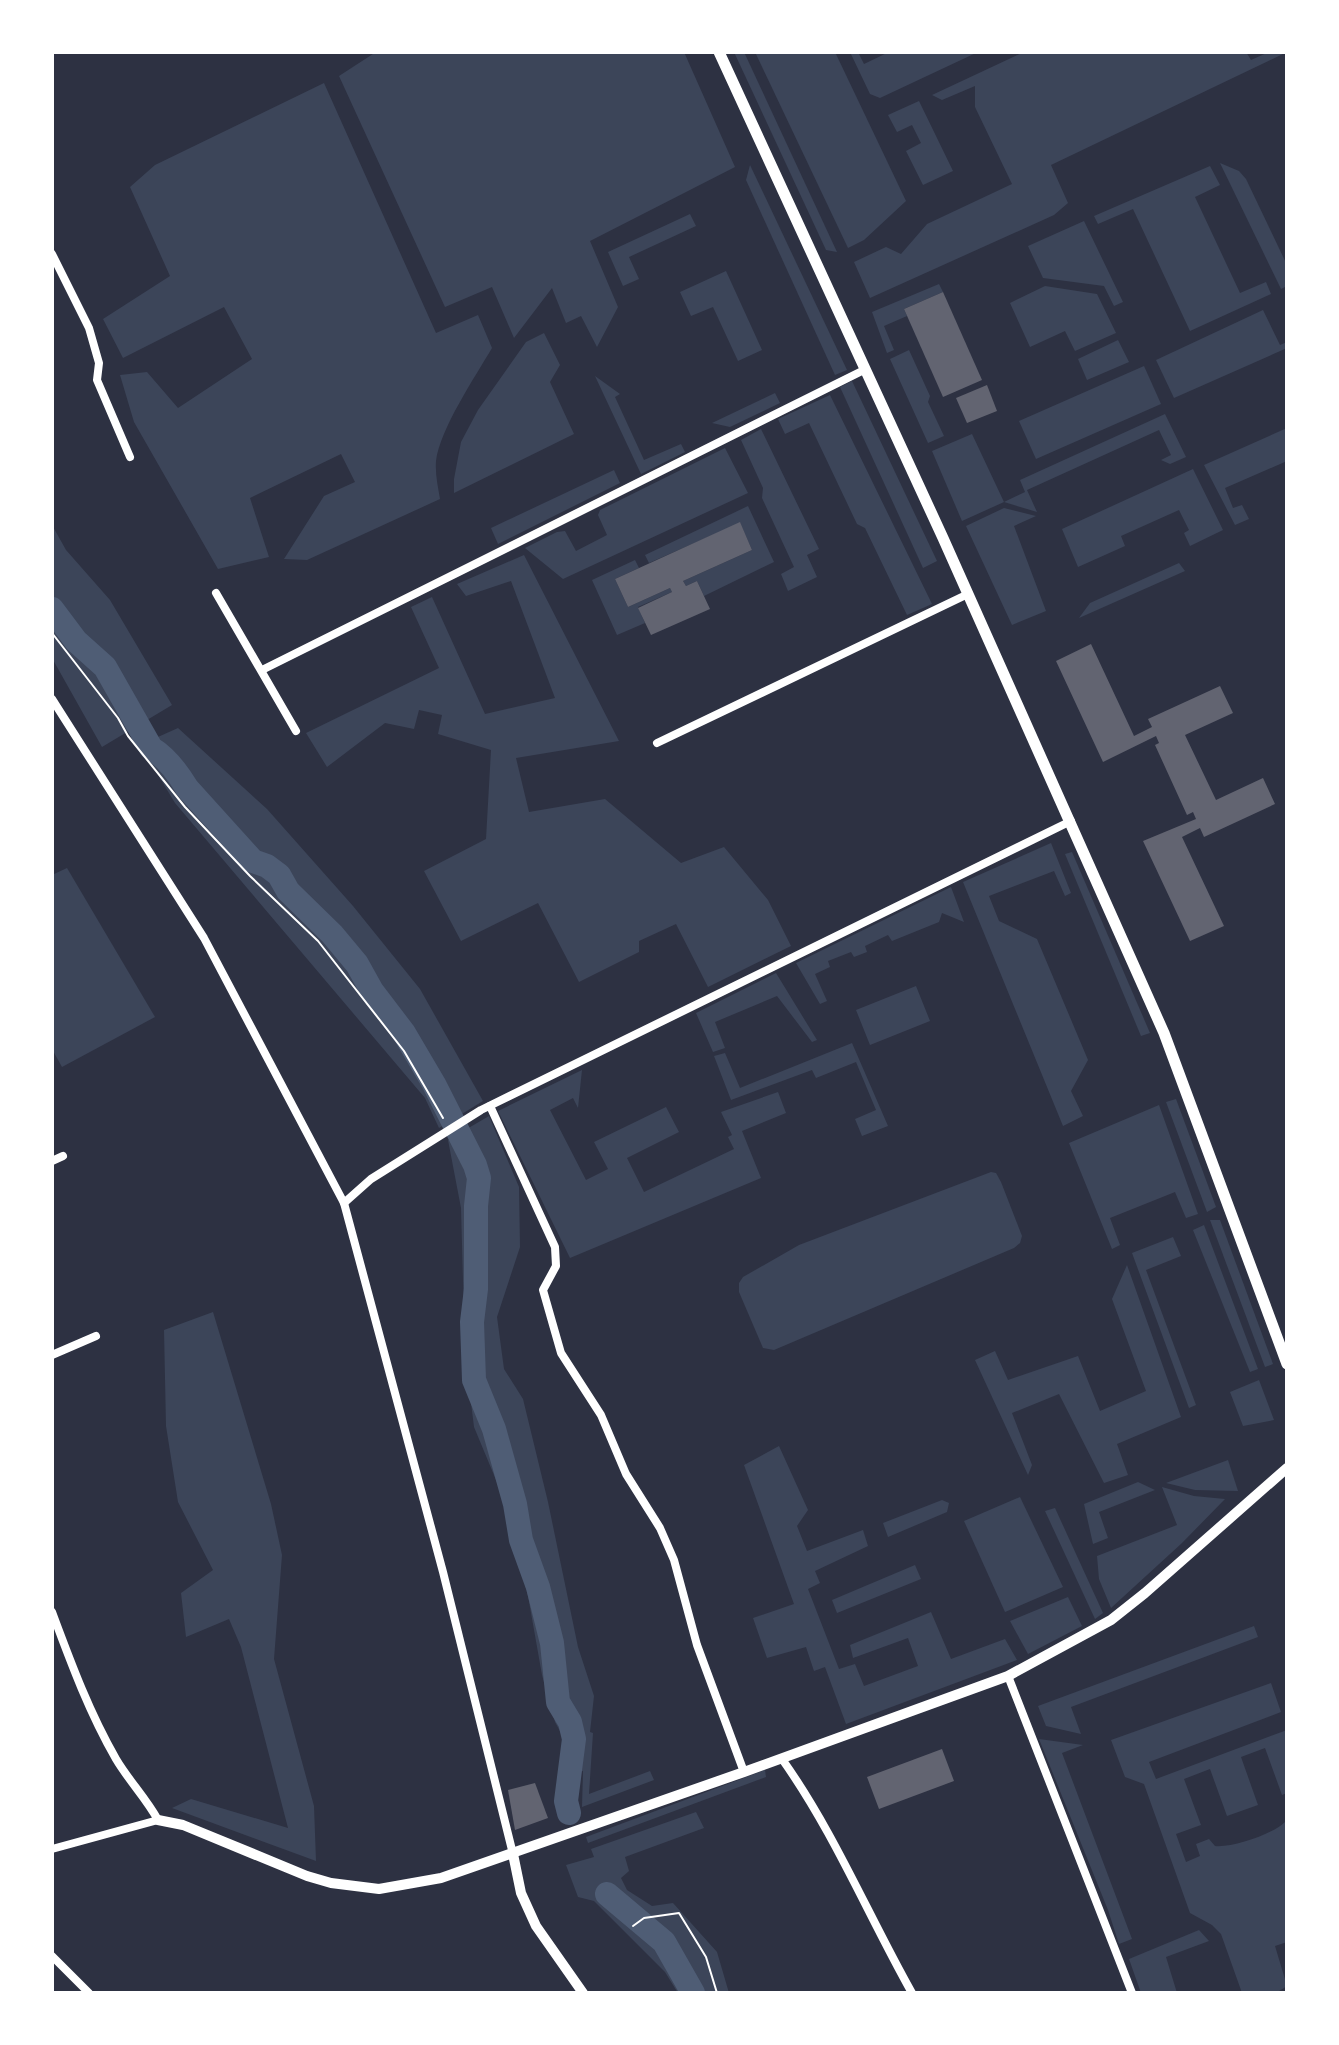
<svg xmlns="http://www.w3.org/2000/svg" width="1339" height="2045" font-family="'PT Sans Narrow',sans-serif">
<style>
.green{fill:#3c4559}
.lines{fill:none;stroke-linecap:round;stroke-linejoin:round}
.river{stroke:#4f5d75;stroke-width:24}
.building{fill:#626471}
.path{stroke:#fff;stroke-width:2}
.minor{stroke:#fff;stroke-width:8}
.tertiary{stroke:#fff;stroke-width:10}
.secondary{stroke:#fff;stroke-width:11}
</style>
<rect width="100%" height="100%" fill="#2d3142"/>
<g class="green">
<path d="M376 52H684L735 167 590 241 618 307 597 347 581 316 566 323 552 288 514 338 492 287 445 307 339 76Z"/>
<path d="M734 52H744L837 252 826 250Z"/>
<path d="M755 52H835L906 201 864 240 848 248Z"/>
<path d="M850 52H858L864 64 889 52H978L880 98 870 94Z"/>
<path d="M1024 52H1246L1251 60 1269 52H1287L1051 165 1068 203 1054 215 870 298 854 262 886 247 901 254 927 224 1012 184 975 107V86L942 100 932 95Z"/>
<path d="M324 83 436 333 478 315 492 348C475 377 440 429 436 461 435 474 438 487 440 499L307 560 284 559 324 496 355 482 341 454 250 498 269 557 218 569 134 422 120 375 147 372 178 408 252 359 224 307 123 358 103 319 170 276 130 187 155 165Z"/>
<path d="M919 101 953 171 923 185 906 151 921 143 912 125 897 132 888 115Z"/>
<path d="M1220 163 1239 171 1246 179 1287 265V286L1281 289Z"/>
<path d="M750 165 847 370 835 375 746 180Z"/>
<path d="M1210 166 1220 185 1195 197 1240 293 1266 282 1271 294 1190 331 1133 209 1098 224 1094 216Z"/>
<path d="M690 214 696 226 629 257 639 279 623 286 608 252Z"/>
<path d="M1084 221 1123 302 1114 306 1104 286 1043 278 1028 246Z"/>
<path d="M726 271 762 350 738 361 713 307 691 316 680 292Z"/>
<path d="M939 284 943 292 904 309 907 316 884 326 894 350 887 353 872 312Z"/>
<path d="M1045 286 1097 294 1116 333 1075 351 1065 331 1030 347 1010 303Z"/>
<path d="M1263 310 1280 345 1287 342V348L1174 398 1156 360Z"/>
<path d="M544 333 560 365 550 382 574 434 454 493V479L461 442 478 410 526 342Z"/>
<path d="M1118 340 1129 362 1087 380 1078 359Z"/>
<path d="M909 350 930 396 928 402 944 436 928 443 890 359Z"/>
<path d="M1144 366 1161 404 1036 459 1019 421Z"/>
<path d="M595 376 620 394 615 397 644 460 681 444 685 452 641 474Z"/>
<path d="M852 381 937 561 923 568 840 387Z"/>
<path d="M775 393 780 403 730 427 712 423Z"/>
<path d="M830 395 932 604 907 615 865 528 857 524 809 423 785 434 778 419Z"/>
<path d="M1165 414 1186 457 1170 464 1161 460 1171 455 1159 430 1027 490 1037 512 1004 502 962 521 932 451 972 434 1004 502 1025 492 1020 480Z"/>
<path d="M1287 428V461L1225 488 1233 508 1242 505 1249 519 1235 525 1204 465Z"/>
<path d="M761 429 819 549 807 555 817 577 788 591 781 574 794 567 762 498 763 488 741 440Z"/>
<path d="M725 448 748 493 563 579 525 548 557 532 565 531 576 551 607 535 598 515 600 510Z"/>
<path d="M1193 469 1223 530 1190 546 1184 533 1189 530 1179 510 1121 536 1125 546 1078 567 1062 529Z"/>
<path d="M614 470 620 483 498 544 491 528Z"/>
<path d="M748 506 774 562 704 596 697 581 686 586 683 581 752 550 740 523 649 563 645 555Z"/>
<path d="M1004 508 1036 516 1014 526 1046 611 1012 625 966 526Z"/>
<path d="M52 525 66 550 110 600 172 705 102 747 52 658Z"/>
<path d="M524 555 619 741 516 758 529 812 605 799 681 863 724 847 768 900 791 946 708 987 676 924 639 941V952L579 982 538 903 461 941 424 871 486 839 491 750 438 734 442 715 419 710 414 729 385 723 327 767 306 733 439 668 411 607 432 597 485 714 555 698 511 581 466 596 457 584Z"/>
<path d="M635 560 639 568 615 579 628 607 670 588 672 592 638 607 645 623 617 635 592 580Z"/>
<path d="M1179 563 1185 571 1079 618 1090 603Z"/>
<path d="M178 728 267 809 353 906 420 989 483 1101 439 1128 425 1098 175 803 140 745Z"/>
<path d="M1051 843 1071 893 1065 896 1054 871 989 896 999 921 1037 939 1088 1060 1071 1091 1083 1116 1063 1126 963 882Z"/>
<path d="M1072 852 1150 1033 1141 1036 1065 854Z"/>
<path d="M67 868 155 1017 62 1067 52 1049V875Z"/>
<path d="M951 887 964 922 942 913 939 922 892 941 888 935 865 946 867 952 854 957 851 952 828 961 830 967 815 974 827 1001 820 1004 796 963Z"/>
<path d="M776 973 817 1040 812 1042 777 996 715 1022 725 1048 713 1052 696 1013Z"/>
<path d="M916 986 930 1021 870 1045 856 1010Z"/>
<path d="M852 1043 888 1126 862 1136 855 1119 876 1110 856 1062 816 1078 812 1070 731 1100 714 1056 725 1053 740 1088Z"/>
<path d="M582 1070 578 1108 573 1098 550 1110 586 1180 608 1169 594 1142 666 1107 679 1132 627 1158 644 1192 734 1149 728 1137 732 1135 721 1112 778 1092 786 1113 742 1131 761 1178 570 1258 498 1111Z"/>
<path d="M1176 1099 1216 1207 1207 1212 1166 1102Z"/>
<path d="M1159 1105 1198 1214 1186 1218 1175 1192 1110 1218 1120 1245 1112 1249 1069 1143Z"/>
<path d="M489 1116 519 1187 520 1247 497 1317 504 1369 523 1399 548 1502 578 1647 594 1696 590 1732 593 1733 589 1794 650 1771 654 1780 582 1807 583 1771 562 1776 567 1744 555 1722 542 1675 528 1596 501 1492 474 1427 465 1354 461 1208 448 1140Z"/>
<path d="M991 1172 996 1173 1001 1182 1022 1236 1020 1243 1014 1248 774 1350 763 1348 739 1292V1283L743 1277 799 1245Z"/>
<path d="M1210 1220H1220L1273 1364 1265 1367Z"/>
<path d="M1204 1225 1258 1369 1250 1372 1193 1230Z"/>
<path d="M1173 1237 1181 1256 1146 1270 1196 1405 1189 1408 1132 1253Z"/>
<path d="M1127 1265 1181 1417 1117 1444 1128 1475 1104 1483 1059 1394 1012 1413 1032 1465 1028 1475 975 1360 995 1351 1008 1380 1078 1356 1100 1411 1146 1391 1112 1299Z"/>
<path d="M213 1312 271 1504 282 1555 274 1659 314 1806 316 1861 172 1808 191 1799 288 1828 241 1647 229 1619 186 1637 181 1593 213 1570 178 1502 166 1426 164 1330Z"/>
<path d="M1259 1380 1274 1420 1243 1426 1230 1392Z"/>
<path d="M779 1446 808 1510 797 1526 807 1551 863 1530 868 1546 815 1571 820 1583 808 1589 839 1669 855 1664 864 1686 918 1666 908 1638 853 1658 850 1645 931 1612 951 1659 1005 1639 1017 1660 846 1724 825 1667 814 1671 806 1647 767 1658 753 1618 794 1604 744 1465Z"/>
<path d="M1228 1460 1238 1491 1195 1490 1166 1483Z"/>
<path d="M1138 1482 1155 1490 1099 1512 1108 1538 1093 1544 1084 1504Z"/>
<path d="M1162 1487 1194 1496 1225 1499 1182 1543 1111 1608 1099 1579 1097 1556 1177 1525Z"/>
<path d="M1020 1497 1063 1587 1005 1612 964 1521Z"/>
<path d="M942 1500 949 1503 947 1512 888 1537 883 1523Z"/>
<path d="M1055 1508 1103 1613 1095 1619 1045 1511Z"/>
<path d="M915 1565 921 1579 837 1613 832 1600Z"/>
<path d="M1068 1597 1082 1626 1028 1654 1010 1621Z"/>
<path d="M1254 1626 1258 1637 1071 1707 1081 1734 1046 1726 1038 1706Z"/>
<path d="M1271 1683 1281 1712 1149 1762 1156 1779 1287 1730V1793L1282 1795 1265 1748 1241 1757 1258 1805 1227 1816 1210 1769 1184 1779 1201 1825 1176 1834 1186 1862 1200 1856 1196 1844 1209 1839 1215 1846C1232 1848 1273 1834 1285 1822L1287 1810V1942L1275 1946 1287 1986 1276 1993H1242L1221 1934 1212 1925 1190 1913 1144 1784 1125 1777 1111 1740Z"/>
<path d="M1039 1739 1083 1745 1062 1753 1132 1939 1119 1944 1108 1910Z"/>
<path d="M765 1770 766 1777 588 1843 586 1837Z"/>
<path d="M696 1812 704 1828 625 1857 629 1871 621 1878 627 1890 652 1906 673 1903 717 1952 729 1993H678L665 1972 594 1901 578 1897 566 1865 594 1857 591 1849Z"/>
<path d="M1199 1930 1209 1941 1166 1957 1177 1993H1141L1129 1959Z"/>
</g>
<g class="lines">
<g class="river">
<path d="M52 609 76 641 105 667 151 748C166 757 178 773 187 788L253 861 267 866 279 875 288 891 332 934 357 964 372 991 404 1033 434 1084 475 1165 479 1178 476 1206V1289L472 1322 474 1380 494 1429 515 1504 521 1540 538 1587 552 1643 558 1702 570 1722 574 1739 566 1801 569 1813"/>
<path d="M607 1894 664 1942 693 1993"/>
</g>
</g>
<g class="building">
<path d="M943 292 982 380 943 397 904 309Z"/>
<path d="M987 385 997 411 967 423 956 398Z"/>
<path d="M740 522 752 550 683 581 686 586 697 581 710 609 651 635 638 608 672 592 670 588 628 607 615 579Z"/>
<path d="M1091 644 1134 736 1152 727 1148 719 1220 686 1233 713 1185 735 1216 800 1263 778 1275 804 1204 837 1200 828 1182 837 1224 926 1190 941 1143 841 1196 819 1193 812 1187 815 1155 745 1159 743 1156 736 1103 762 1056 661Z"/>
<path d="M942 1749 954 1781 879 1809 867 1777Z"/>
<path d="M535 1783 548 1818 515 1830 508 1790Z"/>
</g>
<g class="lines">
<g class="path">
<path d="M52 633 118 718 128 736 185 807 250 876 318 941 404 1051 443 1118"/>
<path d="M633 1926 644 1918 679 1913 706 1957 717 1993"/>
</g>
<g class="minor">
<path d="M52 254 89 328 99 363 97 380 130 457"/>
<path d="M216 593 296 731"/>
<path d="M262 670 866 369"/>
<path d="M52 699 204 938 344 1203 443 1572 513 1854"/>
<path d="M657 743 968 594"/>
<path d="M490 1106 555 1247 556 1266 543 1290 561 1353 601 1415 626 1474 660 1528 674 1560 697 1645 744 1772"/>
<path d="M52 1161 63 1156"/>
<path d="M344 1203 371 1179 481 1110 1071 821"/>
<path d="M52 1355 96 1336"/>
<path d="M52 1612C71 1663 89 1712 116 1759 129 1781 146 1798 158 1820L52 1849"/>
<path d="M1008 1676 1132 1993"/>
<path d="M782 1759C834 1832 868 1915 912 1993"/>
<path d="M52 1956 89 1993"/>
</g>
<g class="tertiary">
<path d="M158 1820 183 1825 307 1876 331 1883 379 1889 441 1878 744 1772 1008 1676 1111 1620 1145 1593 1287 1468"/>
<path d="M513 1854 521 1893 536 1926 583 1993"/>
</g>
<path class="secondary" d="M719 52 943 538 1164 1033 1287 1364"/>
</g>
<rect width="1339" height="2045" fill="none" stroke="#ffffff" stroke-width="108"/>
</svg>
